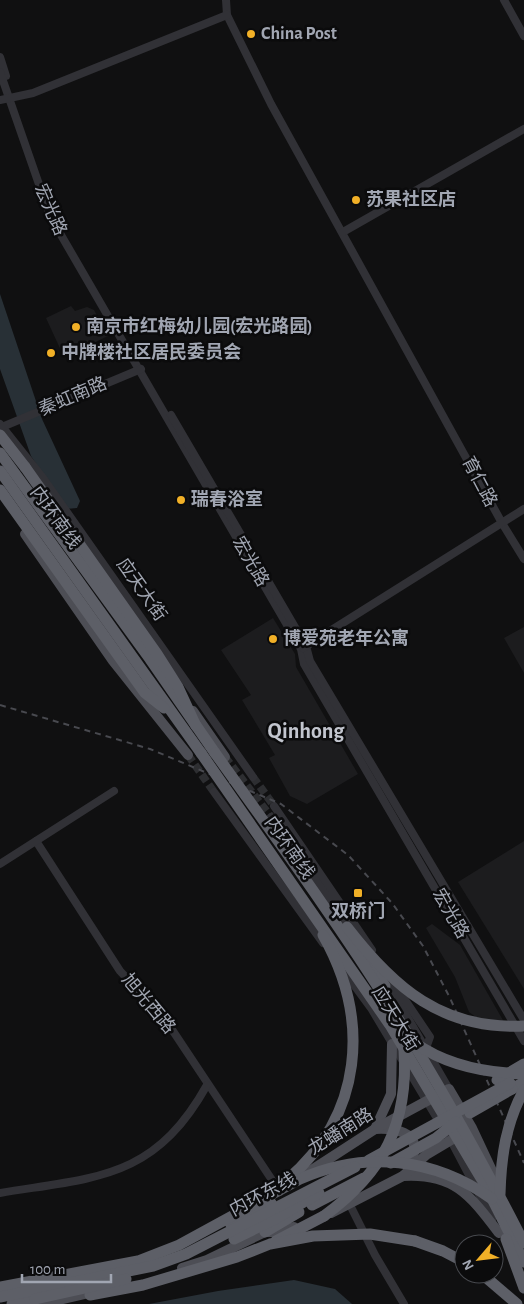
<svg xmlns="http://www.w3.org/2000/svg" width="524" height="1304" font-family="'Alegreya Sans','Noto Sans SC',sans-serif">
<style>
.built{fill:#1c1c1e}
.water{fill:#283036}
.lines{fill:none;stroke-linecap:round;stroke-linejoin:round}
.minor-tunnel{stroke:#2d2e31;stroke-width:8;stroke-dasharray:8 4;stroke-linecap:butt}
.minor{stroke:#313136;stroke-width:8}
.major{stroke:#4d4e55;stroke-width:10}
.highway{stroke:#5d5f67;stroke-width:11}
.rail{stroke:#48494f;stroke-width:2;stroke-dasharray:6 5;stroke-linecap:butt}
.highway-bridge{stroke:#5d5f67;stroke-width:11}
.poi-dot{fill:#f1b027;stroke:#0b0b0c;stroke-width:2}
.labels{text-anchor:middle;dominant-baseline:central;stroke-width:5;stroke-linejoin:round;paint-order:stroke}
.poi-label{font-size:18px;font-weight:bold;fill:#a1a6b2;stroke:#0b0b0c;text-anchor:start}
.street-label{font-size:18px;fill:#a1a6b2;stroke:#0b0b0c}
.district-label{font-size:22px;font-weight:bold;fill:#c2c5ce;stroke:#0b0b0c}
</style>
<rect width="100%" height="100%" fill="#101011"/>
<g class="built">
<path d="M71 306 75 311 87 307 94 310 108 336 64 357 46 318Z"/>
<path d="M273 618 295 654 296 667 358 774 307 804 290 796 269 758 275 755 242 700 251 695 221 650Z"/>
<path d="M524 627V673L504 638Z"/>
<path d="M524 841V989L458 882Z"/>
<path d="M432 924 460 945 504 1022 480 1020 469 1012 455 977 426 928Z"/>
</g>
<g class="water">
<path d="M0 294 42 419 80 501 77 508 66 509 31 456 0 369Z"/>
<path d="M294 1280 335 1289 352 1304H149L218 1291Z"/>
</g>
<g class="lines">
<g class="minor-tunnel">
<path d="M188 755 214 792"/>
<path d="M225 757 271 817"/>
<path d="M253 777 274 806"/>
</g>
<g class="minor">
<path d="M226 0 227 15 271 104 502 523 524 559"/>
<path d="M504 0 524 36"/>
<path d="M0 57 6 76"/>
<path d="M0 72 50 216 301 649 304 664 524 1041"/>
<path d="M0 100 33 93 227 15"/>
<path d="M343 232 524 129"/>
<path d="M171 415 306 646 310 661 524 1020"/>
<path d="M0 424 43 478 253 777"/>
<path d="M2 427 141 369"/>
<path d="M303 648 524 509"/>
<path d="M214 792 323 943"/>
<path d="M274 806 372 950"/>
<path d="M271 817 351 930"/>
<path d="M36 841 120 971 163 1016 280 1192"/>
<path d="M0 864 114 791"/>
<path d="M340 966 371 1008 441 1125"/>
<path d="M386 980 449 1089"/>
<path d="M393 982 430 1037 426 1048"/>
<path d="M449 1137 492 1219"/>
<path d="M0 1193C96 1177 154 1180 207 1085"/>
<path d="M350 1205 375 1255 404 1304"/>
</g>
<g class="major">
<path d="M25 534 113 661 188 755"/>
<path d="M193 711 225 757"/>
<path d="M392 1044 391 1094 375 1129C393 1128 421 1131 413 1157"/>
<path d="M304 1175 375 1129 449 1089 472 1128 495 1177"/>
<path d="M403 1176C454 1173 470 1195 499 1233"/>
<path d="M331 1213 403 1176 426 1155 463 1133"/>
<path d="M182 1268 207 1260 265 1232H281L294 1227"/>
<path d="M41 1304 98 1291"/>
</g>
<g class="highway">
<path d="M0 435 25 467"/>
<path d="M0 453 150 659 215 753"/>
<path d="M0 471 201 753"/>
<path d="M0 490 145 693 164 708"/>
<path d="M363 952 385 986"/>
<path d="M497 1080 524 1064"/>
<path d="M512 1089 524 1082"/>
<path d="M230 1223 271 1203"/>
<path d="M265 1232 299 1212"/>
<path d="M276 1241 324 1216"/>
<path d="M415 1241 443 1251 464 1262"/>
<path d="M482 1274 517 1304"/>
<path d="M12 1304 35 1299"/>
</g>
<path class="rail" d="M0 705 150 749 281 804 348 855 392 903 423 946 450 998 524 1163"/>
<g class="highway-bridge">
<path d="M25 467 157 654 178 687 196 726"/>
<path d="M201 753 390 1025 485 1185 524 1262"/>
<path d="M215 753C275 837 337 921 392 1009 440 1085 483 1163 524 1243"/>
<path d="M347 927C394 988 442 1030 524 1026"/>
<path d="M415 1043C446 1065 487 1073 524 1074"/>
<path d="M470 1113 512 1089"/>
<path d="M369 1160 510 1083"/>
<path d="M391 1163 436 1138 456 1122"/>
<path d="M287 1180C363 1115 371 1020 323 935"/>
<path d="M500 1194C501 1157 506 1122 524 1090"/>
<path d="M312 1205 364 1178"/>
<path d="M324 1216C383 1173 409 1124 404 1049"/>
<path d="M234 1239 275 1219 319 1193"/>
<path d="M506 1239 524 1288"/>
<path d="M0 1287 138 1261 179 1245 300 1179C365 1150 435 1158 492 1199"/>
<path d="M90 1295 143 1285 237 1257 270 1244 313 1236 370 1234 415 1241"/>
<path d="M0 1297 153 1266 186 1254 355 1167"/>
<path d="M35 1299 126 1279"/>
</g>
</g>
<g class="poi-dot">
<circle cx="251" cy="34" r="5"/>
<circle cx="356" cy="200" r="5"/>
<circle cx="76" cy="327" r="5"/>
<circle cx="51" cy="353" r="5"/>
<circle cx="181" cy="500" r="5"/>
<circle cx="273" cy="639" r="5"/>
<rect x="353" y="888" width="10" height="10" rx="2.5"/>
</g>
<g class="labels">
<g class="poi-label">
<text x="261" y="34">China Post</text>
<text x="366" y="200">苏果社区店</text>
<text x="86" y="327">南京市红梅幼儿园(宏光路园)</text>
<text x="61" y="353">中牌楼社区居民委员会</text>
<text x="191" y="500">瑞春浴室</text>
<text x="283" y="639">博爱苑老年公寓</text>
<text x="358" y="912" text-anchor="middle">双桥门</text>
</g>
<g class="street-label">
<text transform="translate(50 210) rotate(66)">宏光路</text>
<text transform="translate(73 397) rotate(-23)">秦虹南路</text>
<text transform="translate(479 482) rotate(62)">育仁路</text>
<text transform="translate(55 518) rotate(54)">内环南线</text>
<text transform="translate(250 562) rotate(60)">宏光路</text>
<text transform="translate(141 590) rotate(55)">应天大街</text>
<text transform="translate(289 848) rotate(55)">内环南线</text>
<text transform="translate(450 914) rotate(60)">宏光路</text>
<text transform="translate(148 1004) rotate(50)">旭光西路</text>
<text transform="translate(395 1019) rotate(58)">应天大街</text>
<text transform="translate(341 1132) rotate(-32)">龙蟠南路</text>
<text transform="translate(263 1195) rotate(-28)">内环东线</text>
</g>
<g class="district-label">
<text x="306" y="731">Qinhong</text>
</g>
</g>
<g transform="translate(479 1259) rotate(242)"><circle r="24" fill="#0b0b0c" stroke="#47494e"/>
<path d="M0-4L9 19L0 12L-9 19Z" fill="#f1b027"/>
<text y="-8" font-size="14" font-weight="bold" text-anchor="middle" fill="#a1a6b2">N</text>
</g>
<path d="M22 1274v8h89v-8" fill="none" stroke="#a1a6b2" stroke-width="2.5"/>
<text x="30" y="1274" font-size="15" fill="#a1a6b2" stroke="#0b0b0c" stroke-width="4" paint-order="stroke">100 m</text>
</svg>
